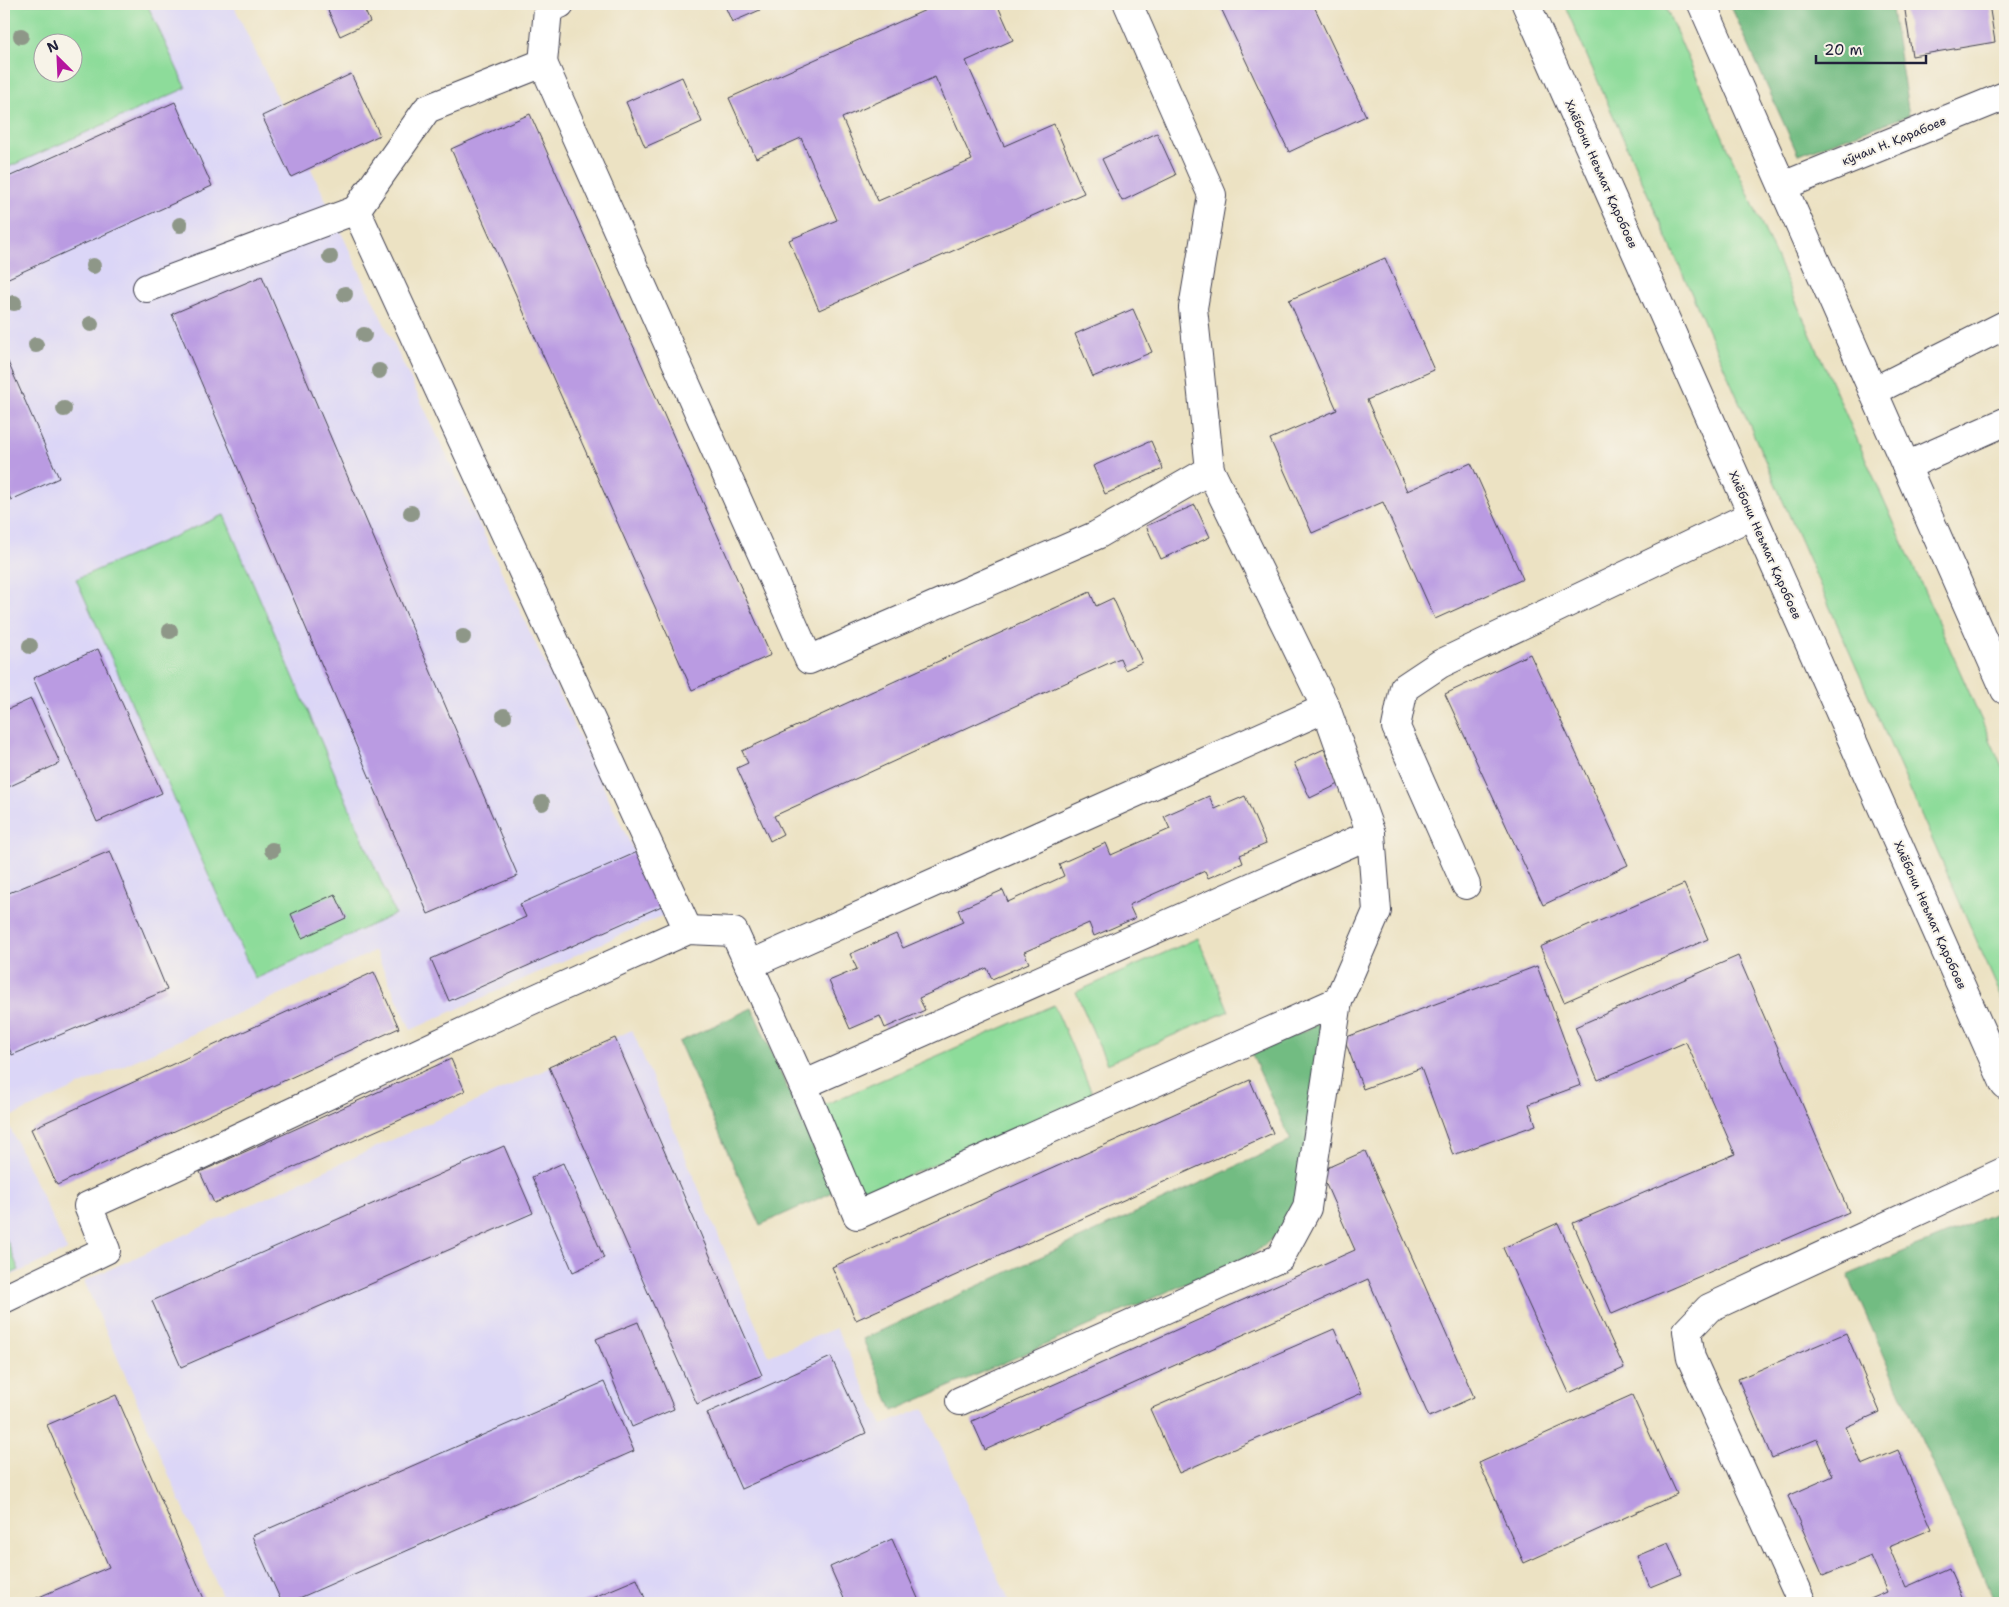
<svg xmlns="http://www.w3.org/2000/svg" width="2009" height="1607" font-family="'Shantell Sans',sans-serif">
<style>
.built{fill:#dbd6f7;fill-rule:evenodd}
.green{fill:#8ddc9a;stroke:#587f6a;fill-rule:evenodd}
.forest{fill:#72bc82;stroke:#4a6f5e}
.building{fill:#ba9be2;fill-rule:evenodd}
.lines{fill:none;stroke-linecap:round;stroke-linejoin:round}
.minor-casing{stroke:#403f4f;stroke-width:30}
.highway-casing{stroke:#403f4f;stroke-width:30}
.minor{stroke:#fff;stroke-width:28}
.highway{stroke:#fff;stroke-width:28}
.tree{fill:#8e9788}
.labels{text-anchor:middle;dominant-baseline:central;stroke-width:4;stroke-linejoin:round;paint-order:stroke}
.street-label{font-size:12px;fill:#22223b;stroke:#f7f3e8}
</style>
<rect width="100%" height="100%" fill="#f7f3e8"/>
<filter id="ink" filterUnits="userSpaceOnUse"><feTurbulence type="fractalNoise" baseFrequency=".02" numOctaves="2"/><feDisplacementMap in="SourceGraphic" scale="10" xChannelSelector="R" yChannelSelector="G"/><feConvolveMatrix kernelMatrix="1 2 1 2 8 2 1 2 1" color-interpolation-filters="sRGB"/></filter>
<filter id="wash" filterUnits="userSpaceOnUse"><feTurbulence type="fractalNoise" baseFrequency=".0096" numOctaves="4" result="noise"/><feDisplacementMap in="SourceGraphic" scale="20" xChannelSelector="R" yChannelSelector="G"/><feGaussianBlur stdDeviation="1.12" result="paint"/><feColorMatrix in="noise" values="0 0 0 0 0 0 0 0 0 0 0 0 0 0 0 0 0 1.4 0 .05"/><feComposite in="paint" operator="in"/></filter>
<g filter="url(#wash)">
<rect width="100%" height="100%" fill="#ece2c3"/>
<g class="built">
<path d="M4 4H233L664 915 411 1030 375 951 6 1119 67 1250 4 1279ZM42 42H72V72H42Z"/>
<path d="M632 1030 769 1356 836 1328 883 1425 924 1408 1010 1603H225L84 1281Z"/>
</g>
<g class="green">
<path d="M4 4H147L186 88 4 169ZM42 42H72V72H42Z"/>
<path d="M1564 4H1664L2005 773V1005Z"/>
<path d="M224 515 395 914 255 979 76 579Z"/>
<path d="M1198 938 1229 1011 1107 1064 1076 992Z"/>
<path d="M1054 1005 1093 1095 861 1196 822 1106Z"/>
<path d="M4 1234 19 1270 4 1277Z"/>
</g>
<g class="forest">
<path d="M1730 4H1891L1909 115 1798 155Z"/>
<path d="M752 1008 833 1192 760 1225 679 1042Z"/>
<path d="M1323 1022 1301 1190 1278 1234 1252 1255 893 1411 863 1339 1291 1141 1252 1055Z"/>
<path d="M2005 1209V1603H1995L1848 1275Z"/>
</g>
<g id="blocks">
<g class="building">
<path d="M325 4H362L370 22 340 36Z"/>
<path d="M724 4H774L732 22Z"/>
<path d="M939 4H997L1013 40 966 61 1004 146 1054 124 1084 193 819 310 789 240 837 220 801 138 756 158 729 98ZM935 77 972 160 878 201 842 118Z"/>
<path d="M1219 4H1313L1366 116 1289 152Z"/>
<path d="M1904 4H1989L1995 42 1912 56Z"/>
<path d="M351 74 380 135 291 177 262 116Z"/>
<path d="M682 77 702 122 645 147 626 102Z"/>
<path d="M175 102 212 186 4 280V179Z"/>
<path d="M530 114 771 655 692 690 451 149Z"/>
<path d="M1157 133 1176 175 1122 201 1102 159Z"/>
<path d="M1385 258 1434 370 1367 400 1407 491 1471 463 1523 579 1435 619 1383 502 1312 533 1270 439 1337 410 1289 300Z"/>
<path d="M262 276 518 876 428 914 172 314Z"/>
<path d="M1133 309 1152 352 1093 377 1075 334Z"/>
<path d="M4 353 59 478 11 500 4 483Z"/>
<path d="M1151 441 1163 469 1105 494 1093 466Z"/>
<path d="M1195 505 1210 537 1161 559 1146 526Z"/>
<path d="M1090 592 1096 606 1113 598 1142 662 1125 670 1120 658 774 816 783 834 770 841 737 768 748 763 742 751Z"/>
<path d="M98 649 162 793 97 822 33 678Z"/>
<path d="M1530 654 1628 865 1543 905 1445 694Z"/>
<path d="M31 699 60 763 4 789V711Z"/>
<path d="M1324 749 1339 784 1310 798 1294 763Z"/>
<path d="M1209 796 1215 809 1245 796 1266 844 1240 855 1243 863 1208 878 1205 871 1129 905 1135 918 1094 936 1089 923 1024 952 1029 963 992 979 987 968 919 998 925 1010 885 1028 880 1016 850 1029 829 981 857 969 850 954 896 934 903 948 963 922 958 910 1003 890 1008 902 1064 876 1059 864 1106 843 1111 855 1170 829 1164 816Z"/>
<path d="M642 850 666 904 449 1001 431 959 526 917 520 904Z"/>
<path d="M110 851 167 990 12 1055 4 1036V895Z"/>
<path d="M1684 884 1708 939 1564 1002 1540 947Z"/>
<path d="M335 894 346 918 302 938 291 914Z"/>
<path d="M1738 956 1849 1212 1612 1314 1573 1223 1735 1154 1686 1042 1598 1080 1575 1027Z"/>
<path d="M1537 966 1581 1085 1529 1104 1536 1125 1453 1155 1421 1068 1363 1089 1344 1038Z"/>
<path d="M374 972 399 1028 57 1185 31 1129Z"/>
<path d="M615 1038 762 1375 697 1404 549 1067Z"/>
<path d="M451 1059 465 1091 214 1203 200 1172Z"/>
<path d="M1250 1080 1273 1133 856 1320 832 1267Z"/>
<path d="M504 1146 533 1213 181 1367 152 1301Z"/>
<path d="M1365 1151 1474 1397 1429 1417 1368 1279 985 1450 972 1421 1355 1250 1320 1171Z"/>
<path d="M563 1163 604 1258 573 1272 532 1177Z"/>
<path d="M1558 1223 1624 1368 1569 1393 1503 1248Z"/>
<path d="M638 1322 674 1409 632 1427 596 1339Z"/>
<path d="M1334 1329 1362 1393 1179 1473 1150 1409Z"/>
<path d="M1846 1333 1880 1412 1846 1427 1862 1465 1898 1450 1932 1529 1889 1547 1906 1587 1949 1568 1965 1603H1861L1887 1592 1871 1556 1823 1576 1788 1496 1833 1476 1817 1439 1772 1458 1738 1379Z"/>
<path d="M831 1357 866 1433 741 1489 707 1413Z"/>
<path d="M604 1382 634 1451 288 1603H282L252 1536Z"/>
<path d="M116 1395 205 1601 199 1603H25L109 1567 47 1425Z"/>
<path d="M1632 1395 1677 1494 1524 1563 1479 1463Z"/>
<path d="M892 1539 920 1603H846L830 1567Z"/>
<path d="M1668 1543 1682 1574 1650 1587 1637 1556Z"/>
<path d="M637 1579 647 1603H580Z"/>
</g>
</g>
</g>
<g filter="url(#ink)">
<use href="#blocks" fill-opacity="0" stroke="#403f4f" stroke-width="1"/>
<g class="lines">
<g class="minor-casing">
<g id="minor">
<path d="M543 63 548 9 560 4"/>
<path d="M1783 186 2005 96"/>
<path d="M356 210 427 109 543 63 809 660 1097 535 1210 470 1193 308 1212 195 1128 4"/>
<path d="M147 288 356 210 688 930"/>
<path d="M1874 391 2005 325"/>
<path d="M1906 466 2005 422"/>
<path d="M1466 885 1396 727 1404 688 1440 664 1752 515"/>
<path d="M749 965 803 1085 857 1215 1338 1001 1377 911 1371 834 1326 708 1210 470"/>
<path d="M803 1085 1371 834"/>
<path d="M4 1299 106 1250 88 1206 181 1164 510 1010 688 930 734 932 749 965 1326 708"/>
<path d="M960 1401 1280 1258 1307 1208 1338 1001"/>
<path d="M1802 1603 1691 1358 1687 1331 1709 1308 2005 1171"/>
</g>
</g>
<g class="highway-casing">
<g id="highway">
<path d="M1526 4 2005 1085"/>
<path d="M1702 4 2005 690"/>
</g>
</g>
<use href="#minor" class="minor"/>
<use href="#highway" class="highway"/>
</g>
<g class="tree">
<circle cx="21" cy="36" r="8"/>
<circle cx="180" cy="225" r="8"/>
<circle cx="330" cy="257" r="8"/>
<circle cx="93" cy="266" r="8"/>
<circle cx="345" cy="294" r="8"/>
<circle cx="14" cy="303" r="8"/>
<circle cx="91" cy="324" r="8"/>
<circle cx="364" cy="335" r="8"/>
<circle cx="36" cy="345" r="8"/>
<circle cx="379" cy="371" r="8"/>
<circle cx="64" cy="409" r="8"/>
<circle cx="411" cy="513" r="8"/>
<circle cx="170" cy="631" r="8"/>
<circle cx="463" cy="637" r="8"/>
<circle cx="30" cy="646" r="8"/>
<circle cx="504" cy="716" r="8"/>
<circle cx="542" cy="803" r="8"/>
<circle cx="272" cy="850" r="8"/>
</g>
</g>
<g class="labels">
<g class="street-label">
<text transform="translate(1894 141) rotate(-22)">кӯчаи Н. Қарабоев</text>
<text transform="translate(1601 174) rotate(66)">Хиёбони Неъмат Қаробоев</text>
<text transform="translate(1765 545) rotate(66)">Хиёбони Неъмат Қаробоев</text>
<text transform="translate(1930 915) rotate(66)">Хиёбони Неъмат Қаробоев</text>
</g>
</g>
<rect width="2009" height="1607" fill="none" stroke="#f7f3e8" stroke-width="20"/>
<g transform="translate(58 58) rotate(336)"><circle r="24" fill="#f7f3e8" stroke="#a29fa3"/>
<path d="M0-4L9 19L0 12L-9 19Z" fill="#b5179e"/>
<text y="-8" font-size="14" font-weight="bold" text-anchor="middle" fill="#22223b">N</text>
</g>
<path d="M1816 55v8h110v-8" fill="none" stroke="#22223b" stroke-width="2.5"/>
<text x="1824" y="55" font-size="15" fill="#22223b" stroke="#f7f3e8" stroke-width="4" paint-order="stroke">20 m</text>
</svg>
